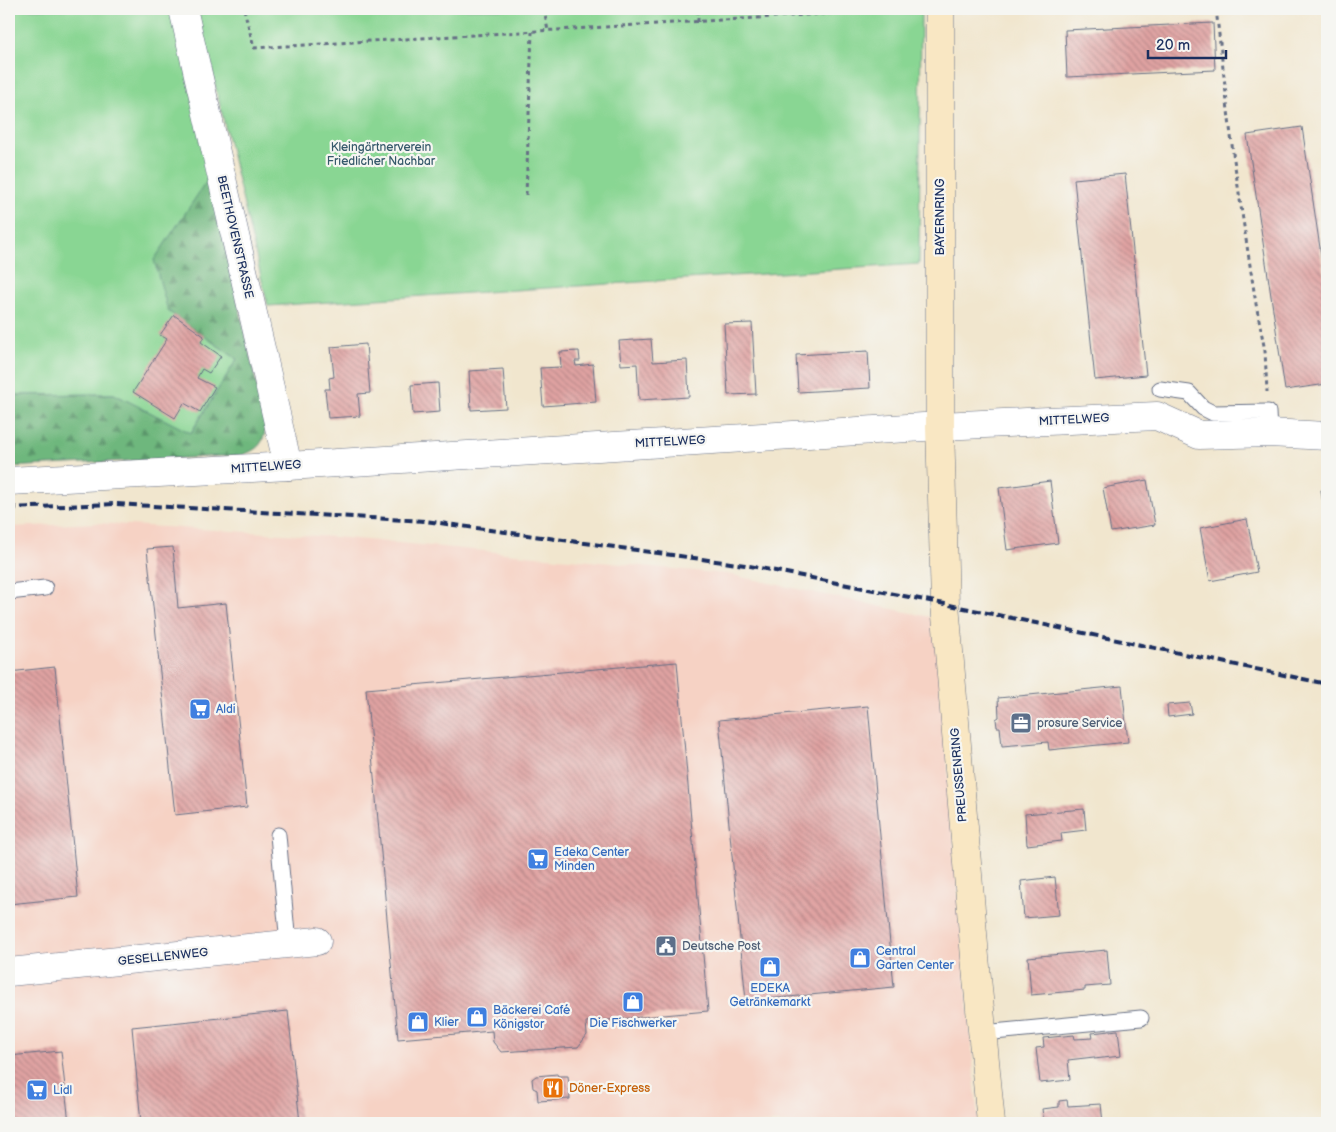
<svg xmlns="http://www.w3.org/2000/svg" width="1336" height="1132" font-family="'Balsamiq Sans',sans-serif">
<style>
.built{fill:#f6d2c4}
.green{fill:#89d693;stroke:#528278}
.forest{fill:url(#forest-firs);stroke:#44736e}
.building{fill:url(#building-back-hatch)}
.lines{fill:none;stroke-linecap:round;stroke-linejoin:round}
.lane-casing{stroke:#666f85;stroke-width:17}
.street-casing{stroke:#666f85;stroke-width:29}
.secondary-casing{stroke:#666f85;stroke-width:29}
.path{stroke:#666f85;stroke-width:3;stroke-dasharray:4 4;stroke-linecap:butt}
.lane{stroke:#fff;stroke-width:15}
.street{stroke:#fff;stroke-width:28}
.secondary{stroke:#f9e7c3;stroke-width:28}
.rail{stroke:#1b2f5e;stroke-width:4;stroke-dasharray:8 4;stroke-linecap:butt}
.labels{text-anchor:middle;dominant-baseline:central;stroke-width:4.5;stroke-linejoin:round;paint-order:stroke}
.park-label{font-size:12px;fill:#36596b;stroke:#f6f6f2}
.street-label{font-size:12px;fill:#1b2f5e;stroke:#f6f6f2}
.shop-label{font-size:12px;fill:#366cbe;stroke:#f6f6f2;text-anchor:start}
.service-label{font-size:12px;fill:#4e5e75;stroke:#f6f6f2;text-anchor:start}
.food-label{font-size:12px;fill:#c56008;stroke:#f6f6f2;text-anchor:start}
</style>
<defs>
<pattern id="forest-firs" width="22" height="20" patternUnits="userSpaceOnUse" patternTransform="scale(1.25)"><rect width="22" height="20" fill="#6eb77d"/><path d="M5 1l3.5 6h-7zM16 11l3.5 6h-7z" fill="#5a956a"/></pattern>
<pattern id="building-back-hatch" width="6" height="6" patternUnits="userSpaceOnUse" patternTransform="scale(1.25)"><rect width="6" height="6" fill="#e0a3a2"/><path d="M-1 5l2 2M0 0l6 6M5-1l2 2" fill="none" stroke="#b58587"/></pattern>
</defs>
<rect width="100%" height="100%" fill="#f6f6f2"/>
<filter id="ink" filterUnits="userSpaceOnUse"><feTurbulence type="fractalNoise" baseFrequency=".02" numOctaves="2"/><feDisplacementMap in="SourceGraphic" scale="10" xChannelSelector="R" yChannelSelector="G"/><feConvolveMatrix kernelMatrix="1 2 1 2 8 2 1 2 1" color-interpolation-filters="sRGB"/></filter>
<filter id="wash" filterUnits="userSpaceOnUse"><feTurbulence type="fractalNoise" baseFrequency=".0096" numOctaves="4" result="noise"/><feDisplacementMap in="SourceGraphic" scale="20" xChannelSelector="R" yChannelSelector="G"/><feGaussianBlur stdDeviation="1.12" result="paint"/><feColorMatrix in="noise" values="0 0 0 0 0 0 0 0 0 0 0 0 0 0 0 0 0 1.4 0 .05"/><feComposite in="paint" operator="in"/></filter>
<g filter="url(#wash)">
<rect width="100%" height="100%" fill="#f1e6ce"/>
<path class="built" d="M96 523 335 537 727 574 935 618 978 1123H9V527Z"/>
<g class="green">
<path d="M9 9H173L210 176 168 311 237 359 190 434 114 394 9 395Z"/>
<path d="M197 9H921L919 264 268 306Z"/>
</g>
<path class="forest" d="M210 176 266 427C263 444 259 449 242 455L9 467V395L114 394 191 433 237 359 168 311 154 260Z"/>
<g id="blocks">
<g class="building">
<path d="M1213 23 1215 70 1067 77 1065 30Z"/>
<path d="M1302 127 1327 295V384L1285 390 1247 135Z"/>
<path d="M1125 174 1146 375 1095 380 1074 179Z"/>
<path d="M174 315 204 336 201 342 221 356 209 373 202 369 197 378 215 387 200 412 184 403 175 418 133 392 167 339 160 335Z"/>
<path d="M752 323 756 394 728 395 724 324Z"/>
<path d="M651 339 653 362 687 360 689 397 639 400 637 364 621 365 619 341Z"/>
<path d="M366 344 370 393 358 394 360 416 328 418 325 389H330L329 378 334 377 331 347Z"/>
<path d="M579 351 580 361H575L576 366 593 364 596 402 543 406 540 368 561 367 560 352Z"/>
<path d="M868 351 870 388 798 392 796 355Z"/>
<path d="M503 369 506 408 471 410 469 371Z"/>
<path d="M438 383 440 412 413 414 411 385Z"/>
<path d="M1147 480 1155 525 1111 532 1103 488Z"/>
<path d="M1050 481 1058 543 1007 550 999 488Z"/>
<path d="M1327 489V525H1326L1321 490Z"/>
<path d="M1247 519 1257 572 1210 581 1200 528Z"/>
<path d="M173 547 178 608 226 603 247 807 175 815 147 549Z"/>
<path d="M677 662 708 1011 586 1022 587 1035 578 1047 501 1052 493 1042 492 1031 398 1039 366 689Z"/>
<path d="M55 667 78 897 9 904V672Z"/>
<path d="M1122 686 1128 742 1049 750 1048 742 1002 746 1000 727H997L996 719 999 717 998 698Z"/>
<path d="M1190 703 1192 714 1168 717 1167 705Z"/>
<path d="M868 706 894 987 746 1001 719 720Z"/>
<path d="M1084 809 1086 830 1061 833 1062 841 1027 845 1025 814Z"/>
<path d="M1055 877 1059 915 1024 918 1021 881Z"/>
<path d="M1107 950 1110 985 1085 987V990L1031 995 1028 957Z"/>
<path d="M288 1011 300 1123H141L132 1027Z"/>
<path d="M1118 1030 1121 1056 1094 1059V1057L1068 1060 1070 1080 1040 1083 1036 1048 1044 1047 1043 1038 1074 1035 1075 1039 1093 1038 1092 1033Z"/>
<path d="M61 1051 69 1123H9V1056Z"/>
<path d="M557 1074 558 1076H568L570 1099 538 1101 537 1090 533 1088 532 1079 536 1076Z"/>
<path d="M1067 1100 1068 1106 1101 1104 1103 1123H1044L1042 1109 1059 1107V1101Z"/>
</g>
</g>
</g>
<g filter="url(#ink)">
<use href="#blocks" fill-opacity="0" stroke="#666f85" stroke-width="1"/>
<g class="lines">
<g class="lane-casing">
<g id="lane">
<path d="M1160 389 1189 393 1203 408 1213 413 1268 412 1269 433"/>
<path d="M9 592 45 588"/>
<path d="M278 835 288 944"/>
<path d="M983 1033 1141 1018"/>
</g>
</g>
<g class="street-casing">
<g id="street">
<path d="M183 9 288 466"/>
<path d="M9 481 288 466 940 426 1157 416 1199 435 1269 433 1327 436"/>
<path d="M9 972 317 941"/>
</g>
</g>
<g class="secondary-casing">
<path id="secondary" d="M940 9V426L945 604 975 957 991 1123"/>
</g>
<g class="path">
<path d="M244 9 254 48 840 13V9"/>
<path d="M544 9 548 31"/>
<path d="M1216 9 1233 153 1245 233 1256 304 1265 351 1267 392"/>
<path d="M698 22V9"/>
<path d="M526 195 532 32"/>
</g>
<use href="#lane" class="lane"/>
<use href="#street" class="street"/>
<use href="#secondary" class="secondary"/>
<path class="rail" d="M9 508 115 504 425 521 745 565 945 604 1327 684"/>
</g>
</g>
<defs>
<g id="supermarket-square" transform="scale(1.125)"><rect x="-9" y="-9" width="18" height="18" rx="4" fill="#3f7fe0" stroke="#f6f6f2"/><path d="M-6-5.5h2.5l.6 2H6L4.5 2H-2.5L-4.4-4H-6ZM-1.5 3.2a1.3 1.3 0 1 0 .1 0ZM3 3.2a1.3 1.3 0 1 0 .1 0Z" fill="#fff"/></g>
<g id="office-square" transform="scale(1.125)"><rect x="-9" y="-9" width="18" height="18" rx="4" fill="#5c6f8a" stroke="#f6f6f2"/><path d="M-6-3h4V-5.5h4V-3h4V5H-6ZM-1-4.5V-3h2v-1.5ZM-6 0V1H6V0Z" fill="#fff"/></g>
<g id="civic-square" transform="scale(1.125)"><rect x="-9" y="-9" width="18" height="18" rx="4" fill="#5c6f8a" stroke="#f6f6f2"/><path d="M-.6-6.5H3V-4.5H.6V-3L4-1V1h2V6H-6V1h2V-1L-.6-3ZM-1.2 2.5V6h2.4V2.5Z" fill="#fff"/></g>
<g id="shop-square" transform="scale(1.125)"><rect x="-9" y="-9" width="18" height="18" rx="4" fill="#3f7fe0" stroke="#f6f6f2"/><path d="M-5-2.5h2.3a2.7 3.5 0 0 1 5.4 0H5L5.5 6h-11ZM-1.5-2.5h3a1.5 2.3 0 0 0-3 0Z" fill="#fff"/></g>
<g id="restaurant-square" transform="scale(1.125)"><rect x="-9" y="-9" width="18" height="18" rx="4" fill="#e8710a" stroke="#f6f6f2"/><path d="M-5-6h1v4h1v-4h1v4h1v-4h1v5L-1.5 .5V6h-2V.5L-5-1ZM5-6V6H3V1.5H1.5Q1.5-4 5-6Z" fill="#fff"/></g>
</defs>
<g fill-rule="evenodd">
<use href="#supermarket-square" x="200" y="709"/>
<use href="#office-square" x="1021" y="723"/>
<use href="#supermarket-square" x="538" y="859"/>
<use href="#civic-square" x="666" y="946"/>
<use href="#shop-square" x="860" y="958"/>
<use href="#shop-square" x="770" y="967"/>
<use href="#shop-square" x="633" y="1002"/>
<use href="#shop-square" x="477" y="1017"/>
<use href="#shop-square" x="418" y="1022"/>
<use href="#restaurant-square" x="553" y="1088"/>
<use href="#supermarket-square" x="37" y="1090"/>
</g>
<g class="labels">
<g class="park-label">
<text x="381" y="147">Kleingärtnerverein<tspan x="381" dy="14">Friedlicher Nachbar</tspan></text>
</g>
<g class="street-label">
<text transform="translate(940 217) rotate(-90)">BAYERNRING</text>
<text transform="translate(235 237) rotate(77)">BEETHOVENSTRASSE</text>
<text transform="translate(1074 420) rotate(-3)">MITTELWEG</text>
<text transform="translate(670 442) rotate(-3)">MITTELWEG</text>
<text transform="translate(266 467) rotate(-4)">MITTELWEG</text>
<text transform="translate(959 775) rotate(-95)">PREUSSENRING</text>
<text transform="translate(163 957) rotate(-6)">GESELLENWEG</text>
</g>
<g class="shop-label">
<text x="216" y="709">Aldi</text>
<text x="554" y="852">Edeka Center<tspan x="554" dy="14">Minden</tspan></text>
<text x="876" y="951">Central<tspan x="876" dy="14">Garten Center</tspan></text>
<text x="770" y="988" text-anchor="middle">EDEKA<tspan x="770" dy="14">Getränkemarkt</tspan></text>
<text x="493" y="1010">Bäckerei Café<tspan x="493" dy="14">Königstor</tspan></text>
<text x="434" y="1022">Klier</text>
<text x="633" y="1023" text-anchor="middle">Die Fischwerker</text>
<text x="53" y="1090">Lidl</text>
</g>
<g class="service-label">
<text x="1037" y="723">prosure Service</text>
<text x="682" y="946">Deutsche Post</text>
</g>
<g class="food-label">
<text x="569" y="1088">Döner-Express</text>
</g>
</g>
<rect width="1336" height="1132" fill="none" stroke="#f6f6f2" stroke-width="30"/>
<path d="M1148 50v8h78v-8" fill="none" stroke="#1b2f5e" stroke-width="2.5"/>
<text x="1156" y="50" font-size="15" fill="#1b2f5e" stroke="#f6f6f2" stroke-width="4" paint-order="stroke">20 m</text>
</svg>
